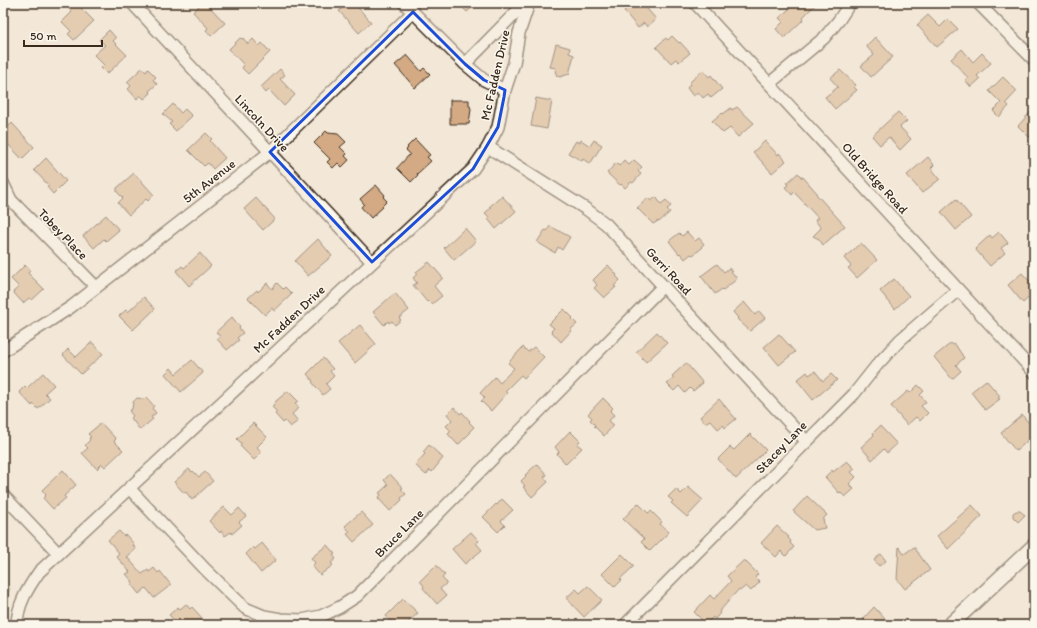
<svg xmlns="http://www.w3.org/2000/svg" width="1037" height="628" font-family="Itim,sans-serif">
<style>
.green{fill:#bae09b;stroke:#7a855c}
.building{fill:#d3aa84;stroke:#3b2a1e}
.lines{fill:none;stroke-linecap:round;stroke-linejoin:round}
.minor-casing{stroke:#3b2a1e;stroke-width:14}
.major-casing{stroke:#3b2a1e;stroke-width:17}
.minor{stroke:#fbf7ec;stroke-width:11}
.major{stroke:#fbf7ec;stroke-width:14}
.marked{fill:none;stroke:#1d4ed8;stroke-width:3;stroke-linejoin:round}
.labels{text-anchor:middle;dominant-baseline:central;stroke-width:3;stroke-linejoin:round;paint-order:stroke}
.street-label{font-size:13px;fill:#3b2a1e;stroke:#fbf7ec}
</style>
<rect width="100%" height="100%" fill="#f3e8d7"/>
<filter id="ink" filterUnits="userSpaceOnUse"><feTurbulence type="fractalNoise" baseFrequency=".025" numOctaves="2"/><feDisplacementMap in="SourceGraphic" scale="8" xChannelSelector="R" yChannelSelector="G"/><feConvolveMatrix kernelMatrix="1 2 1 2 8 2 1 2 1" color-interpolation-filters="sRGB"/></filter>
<g filter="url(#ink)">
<path class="green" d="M3 586 10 588 3 613Z"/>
<g class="building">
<path d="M63 3H85L81 8 94 21 74 40 68 34 71 31 62 22 72 12Z"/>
<path d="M202 3H206L225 23 211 36 206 30 208 28 193 12Z"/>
<path d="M348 3H354L371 22 359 33 339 11Z"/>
<path d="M458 3H477L467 12Z"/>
<path d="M633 3H642L656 19 647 27 644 23 638 28 624 11Z"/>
<path d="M796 3H817L803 17 804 19 784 38 776 29 783 22 779 18Z"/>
<path d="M928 15 940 27 948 19 958 29 937 47 917 25Z"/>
<path d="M109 30 116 38 113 41 127 55 107 74 101 68 104 65 94 55 105 45 99 40Z"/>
<path d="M672 36 679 43 680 42 690 53 679 62 676 59 671 63 656 47 666 38 668 40Z"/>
<path d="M875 37 893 57 871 77 861 66 874 55 866 46Z"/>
<path d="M240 38 242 39 243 38 248 44 253 39 259 46 262 43 270 52 248 74 242 68 244 65 229 49Z"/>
<path d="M556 44 570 48 569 53 574 55 569 74 560 77 557 76 555 71 556 68 550 67Z"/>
<path d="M962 49 973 62 982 53 991 63 977 76 980 79 971 87 965 80 968 78 951 59Z"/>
<path d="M407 55 421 71 424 68 430 74 415 88 395 65Z"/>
<path d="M142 68 146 72 148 69 156 77 153 80 157 84 149 91 151 93 144 99 140 95 137 99 128 89 131 86 127 82Z"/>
<path d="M280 69 285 75 280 79 295 95 284 106 269 90 266 93 261 87Z"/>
<path d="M703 70 709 77 711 75 722 89 711 98 708 94 703 98 698 92 693 96 687 88 690 84 689 83 691 81Z"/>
<path d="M840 70 856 85 854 87 857 90 835 109 825 97 838 87 830 78Z"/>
<path d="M1003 77 1017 91 1006 103 1009 106 999 117 993 111 1001 103 989 91Z"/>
<path d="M536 98 552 101 547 129 531 126Z"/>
<path d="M450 100H469V106H470L471 109 469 124H450Z"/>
<path d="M173 104 181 113 185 109 192 116 176 131 169 124 172 122 163 114Z"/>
<path d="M737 107 754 123 738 137 730 128 723 133 712 121 722 113 723 114 731 108 732 110Z"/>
<path d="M1034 108V133L1029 137 1018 126Z"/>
<path d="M898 112 907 121 900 127 911 139 900 150 889 137 880 145 872 136Z"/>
<path d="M12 123 34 147 22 159 3 139V132Z"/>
<path d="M326 131 328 133 338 134 346 142 340 147 347 154 345 156 349 160 342 167 338 163 333 168 327 162 330 159 314 143Z"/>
<path d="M206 133 212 139 210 141 225 158 213 169 208 163 204 166 188 150Z"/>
<path d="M415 139 430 155 427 157 431 161 417 174 418 175 411 182 397 168 410 154 406 150 408 148 407 147Z"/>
<path d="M581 140 590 146 594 140 602 145 590 164 583 159 582 161 568 153 576 141 580 143Z"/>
<path d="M765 141 778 155 779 153 786 161 772 173 753 152Z"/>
<path d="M928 157 934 165 931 168 940 179 922 193 907 175Z"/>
<path d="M46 158 66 181 53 194 47 187 49 186 34 170Z"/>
<path d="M624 160 629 165 634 160 642 167 638 171 641 174 633 183 631 182 625 188 621 184 620 185 607 173 616 163 619 166Z"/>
<path d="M134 173 154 195 148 201 146 199 129 215 118 203 123 198 117 192V188Z"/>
<path d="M798 173 802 178 803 177 817 193 816 194 845 226 823 245 819 239 813 236 821 228 815 220 818 218 794 192 792 195 785 187 788 185 787 183Z"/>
<path d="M376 185 385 195 383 197 387 201 382 206 383 207 371 218 361 207 364 204 360 199Z"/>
<path d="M502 196 516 211 496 229 488 219 489 217 485 213 491 208 489 207Z"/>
<path d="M656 197 661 204 666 200 671 206 667 209 670 212 659 222 658 221 653 224 637 208 648 198 651 201Z"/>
<path d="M256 198 275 219 263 230 244 209Z"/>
<path d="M956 199 971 217 956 230 941 212Z"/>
<path d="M106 215 119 230 106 241 104 239 94 248 83 236Z"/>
<path d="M550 226 570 237 562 250 558 247 555 253 537 242 545 230 547 231Z"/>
<path d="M465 228 476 241 454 260 444 248Z"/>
<path d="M687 232 695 241 699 238 704 244 701 247 702 248 693 255 691 254 685 259 680 253 679 254 669 241 679 233 682 236Z"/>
<path d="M999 232 1008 243 1001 248 1005 253 990 266 975 249 990 235 992 238Z"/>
<path d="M318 239 332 256 308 276 295 261Z"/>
<path d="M861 243 877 260 857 278 848 268 851 266 844 258Z"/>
<path d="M200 253 211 266 189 286 176 271 182 266 184 268Z"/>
<path d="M429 262 443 278 434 286 442 296 432 304 429 301 427 302 413 285 417 283 413 278 417 274 416 272Z"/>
<path d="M717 264 724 272 729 268 737 279 723 290 722 289 715 294 701 276Z"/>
<path d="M25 265 30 271 28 273 44 289 32 300 29 298 23 303 13 292 19 287 11 279Z"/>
<path d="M608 265 617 275 616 276 620 280 614 286 616 287 604 298 594 288 597 285 593 280Z"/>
<path d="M1022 273 1034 286V293L1023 303 1008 285Z"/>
<path d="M894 279 909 296 895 309 880 291Z"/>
<path d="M267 283 272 289 277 283 283 289 285 287 292 294 274 311 272 308 265 315 248 298 257 290 258 292Z"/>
<path d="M395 293 409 310 399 318 401 320 395 325 392 321 389 323 388 321 384 325 373 312Z"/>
<path d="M144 297 155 309 133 330 119 316 126 310 128 312Z"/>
<path d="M744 302 755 315 759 311 765 318 750 331 737 319 738 318 733 312Z"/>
<path d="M564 309 573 318 572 319 577 324 570 330 571 331 561 342 551 331 554 328 549 324Z"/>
<path d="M232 317 240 327 239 328 243 333 237 338 239 340 227 350 217 339 220 336 216 332Z"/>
<path d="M360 325 376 344 355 363 338 343Z"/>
<path d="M657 332 667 343 646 362 636 352Z"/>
<path d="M779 334 795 352 779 365 764 347Z"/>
<path d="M92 342 103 354 81 374 63 355 68 349 76 357Z"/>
<path d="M951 343 953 345 955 344 964 358 956 365 961 371 952 379 934 357Z"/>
<path d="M523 347 528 352 534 347 544 357 524 378 521 375 505 391 507 393 491 411 481 401 485 398 480 393 495 377 500 383 514 368 508 363Z"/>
<path d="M323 358 333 369 330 371 334 376 326 384 330 389 323 395 312 382 313 381 307 374Z"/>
<path d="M192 360 203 373 181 392 165 374 171 368 176 374Z"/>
<path d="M686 363 703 383 693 391 690 388 685 393 679 386 674 391 667 384 674 378 672 376Z"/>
<path d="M815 371 823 381 831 374 837 380 813 400 797 380 807 372 809 375Z"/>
<path d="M43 373 54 385 45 393 50 398 38 409 33 404 32 406 19 392 25 386 27 388Z"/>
<path d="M986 380 1000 396 998 398 1000 399 985 410 971 392Z"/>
<path d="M918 385 924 391 920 395 926 402 921 406 928 413 920 421 916 417 907 425 891 406 908 391 910 393Z"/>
<path d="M288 391 298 401 295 403 299 408 292 414 298 421 290 427 285 421 283 423 275 414 277 412 272 407 276 401Z"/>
<path d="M146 397 154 406 152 408 156 413 151 417 153 419 140 430 131 418 133 416 129 411 132 409 133 402 137 398 144 399Z"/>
<path d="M603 398 613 408 610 411 614 415 609 421 614 425 604 436 594 426 595 425 590 420 592 418 588 414Z"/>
<path d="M719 399 736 419 725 428 723 425 718 429 710 420 705 423 700 417Z"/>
<path d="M454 407 460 414 462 412 470 421 469 422 474 427 469 432 470 433 458 445 448 434 451 431 446 426 452 420 447 414Z"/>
<path d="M1022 415 1034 429V435L1016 451 1001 433Z"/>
<path d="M101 423 116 439 114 441 123 450 105 467 102 464 97 469 82 453 88 448 85 445 90 440 89 438 91 437 88 434Z"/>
<path d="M253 423 267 437 257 447 262 452 254 460 240 446 242 444 237 439Z"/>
<path d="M880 426 897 444 887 453 884 449 872 460 861 447 874 435 873 433Z"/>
<path d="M570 431 580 441 577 444 582 448 566 464 557 454 559 452 555 447Z"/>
<path d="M750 434 766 450 736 479 718 459 730 447 734 450Z"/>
<path d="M429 445 443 458 432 472 430 470 426 475 415 465 425 454 423 452Z"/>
<path d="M847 461 855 469 851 472 856 477 849 484 854 489 845 497 840 492 839 493 825 477 832 470 833 472Z"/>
<path d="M537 464 547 475 544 477 548 482 532 497 523 487 525 486 521 481 526 476 525 475Z"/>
<path d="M189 469 192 472 193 471 199 477 205 472 213 481 192 500 186 492 184 493 174 482Z"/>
<path d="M63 470 76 485 64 496 66 498 53 509 43 498 46 495 42 490Z"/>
<path d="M390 474 403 488 401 489 406 494 401 498 402 500 390 511 378 498 381 495 379 493 388 485 384 480Z"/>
<path d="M688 487 703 500 687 517 671 503 673 501 668 497 676 489 681 494Z"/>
<path d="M807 496 827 515 823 519 825 528 814 530 793 511Z"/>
<path d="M502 499 513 510 501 521 505 525 498 532 483 517 496 504 497 505Z"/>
<path d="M638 503 648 513 651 511 662 522 660 524 669 532 650 551 641 542 644 539 623 519Z"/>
<path d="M972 505 982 516 948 549 937 536Z"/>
<path d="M224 507 232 515 239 508 246 516 239 522 242 525 232 534 231 532 225 536 221 531 220 533 209 521Z"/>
<path d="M1016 511H1020L1025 515 1018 522 1013 517V513Z"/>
<path d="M361 512 373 525 354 542 347 534 350 532 345 526Z"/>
<path d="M777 526 789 537 788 538 791 541 790 543 794 547 786 556 781 551 776 557 761 543Z"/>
<path d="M119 531 124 536 126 535 134 544 133 545 136 549 127 557 142 574 148 570 149 572 154 568 158 573 160 571 171 585 154 598 146 588 139 594 131 584 133 582 126 574 130 572 116 556 119 553 108 540Z"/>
<path d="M471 532 479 541 476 543 482 550 465 564 452 549Z"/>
<path d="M262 543 276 560 261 573 246 554 253 547 255 549Z"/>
<path d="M327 545 335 554 333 555 336 559 331 563 333 565 320 575 312 566 315 563 311 558Z"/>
<path d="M899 547 904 554 914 547 930 570 905 589 897 579Z"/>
<path d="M622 554 634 566 620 579 622 580 615 587 602 574Z"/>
<path d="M881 554 886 561 879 566 874 560Z"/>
<path d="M744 560 758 574 755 577 760 582 751 591 746 586 741 590 739 589 719 612 720 613 715 619 713 617 706 624 694 612 710 595 714 599 731 581 727 576Z"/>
<path d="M436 565 445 575 442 578 447 583 440 589 446 596 437 604 423 588 424 586 420 581Z"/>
<path d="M588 586 602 600 584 617 566 598 576 589 580 593Z"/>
<path d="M403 599 418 613 405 625H394L386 616Z"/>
<path d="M186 604 190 609 192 607 203 619 197 625H179L169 615 178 607 180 609Z"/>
<path d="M874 607 886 620 882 625H869L863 619Z"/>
</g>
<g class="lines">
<g class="minor-casing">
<g id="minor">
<path d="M132 3 372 262"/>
<path d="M404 3 465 64 484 80 505 90"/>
<path d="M695 3 1034 372"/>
<path d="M978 3 1034 60"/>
<path d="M465 64 525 3"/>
<path d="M770 83 824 38 839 20 850 3"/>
<path d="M488 147 586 209 606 224 806 441"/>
<path d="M3 183 11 200 96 287"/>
<path d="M3 351 71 307 270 152 413 12"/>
<path d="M129 488 205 569 245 608 264 616 281 619 302 620 321 616 340 607 357 596 663 286"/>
<path d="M3 495 58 553"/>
<path d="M17 625C17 605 28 588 39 572L473 169 488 147 498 127 505 90 514 63 519 33 529 3"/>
<path d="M625 625 854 394 877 365 900 340 958 290"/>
</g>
</g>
<g class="major-casing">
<path id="major" d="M950 625 1034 546"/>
</g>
<use href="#minor" class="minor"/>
<use href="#major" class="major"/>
</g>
</g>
<path d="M0 0H1037V628H0ZM413 12 465 64 484 80 505 90 504 97 498 127 473 169 372 262 270 152Z" fill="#f3e8d7" fill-opacity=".55" fill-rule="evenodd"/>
<path class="marked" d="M413 12 465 64 484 80 505 90 504 97 498 127 473 169 372 262 270 152Z"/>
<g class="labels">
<g class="street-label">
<text transform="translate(495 75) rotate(-77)">Mc Fadden Drive</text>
<text transform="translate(262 123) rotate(47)">Lincoln Drive</text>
<text transform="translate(875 178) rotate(48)">Old Bridge Road</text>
<text transform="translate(209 181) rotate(-38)">5th Avenue</text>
<text transform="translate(63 234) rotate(46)">Tobey Place</text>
<text transform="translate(669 271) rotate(47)">Gerri Road</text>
<text transform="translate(289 319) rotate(-43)">Mc Fadden Drive</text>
<text transform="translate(781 447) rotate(-46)">Stacey Lane</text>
<text transform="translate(399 533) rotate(-45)">Bruce Lane</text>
</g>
</g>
<rect width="1037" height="628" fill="none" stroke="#fbf7ec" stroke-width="16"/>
<rect x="8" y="8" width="1021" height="612" fill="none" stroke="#3b2a1e" stroke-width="1.5" filter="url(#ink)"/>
<path d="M24 40v6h78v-6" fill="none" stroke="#3b2a1e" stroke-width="2"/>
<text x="30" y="40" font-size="12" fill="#3b2a1e" stroke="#fbf7ec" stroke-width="3" paint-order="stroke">50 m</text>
</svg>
